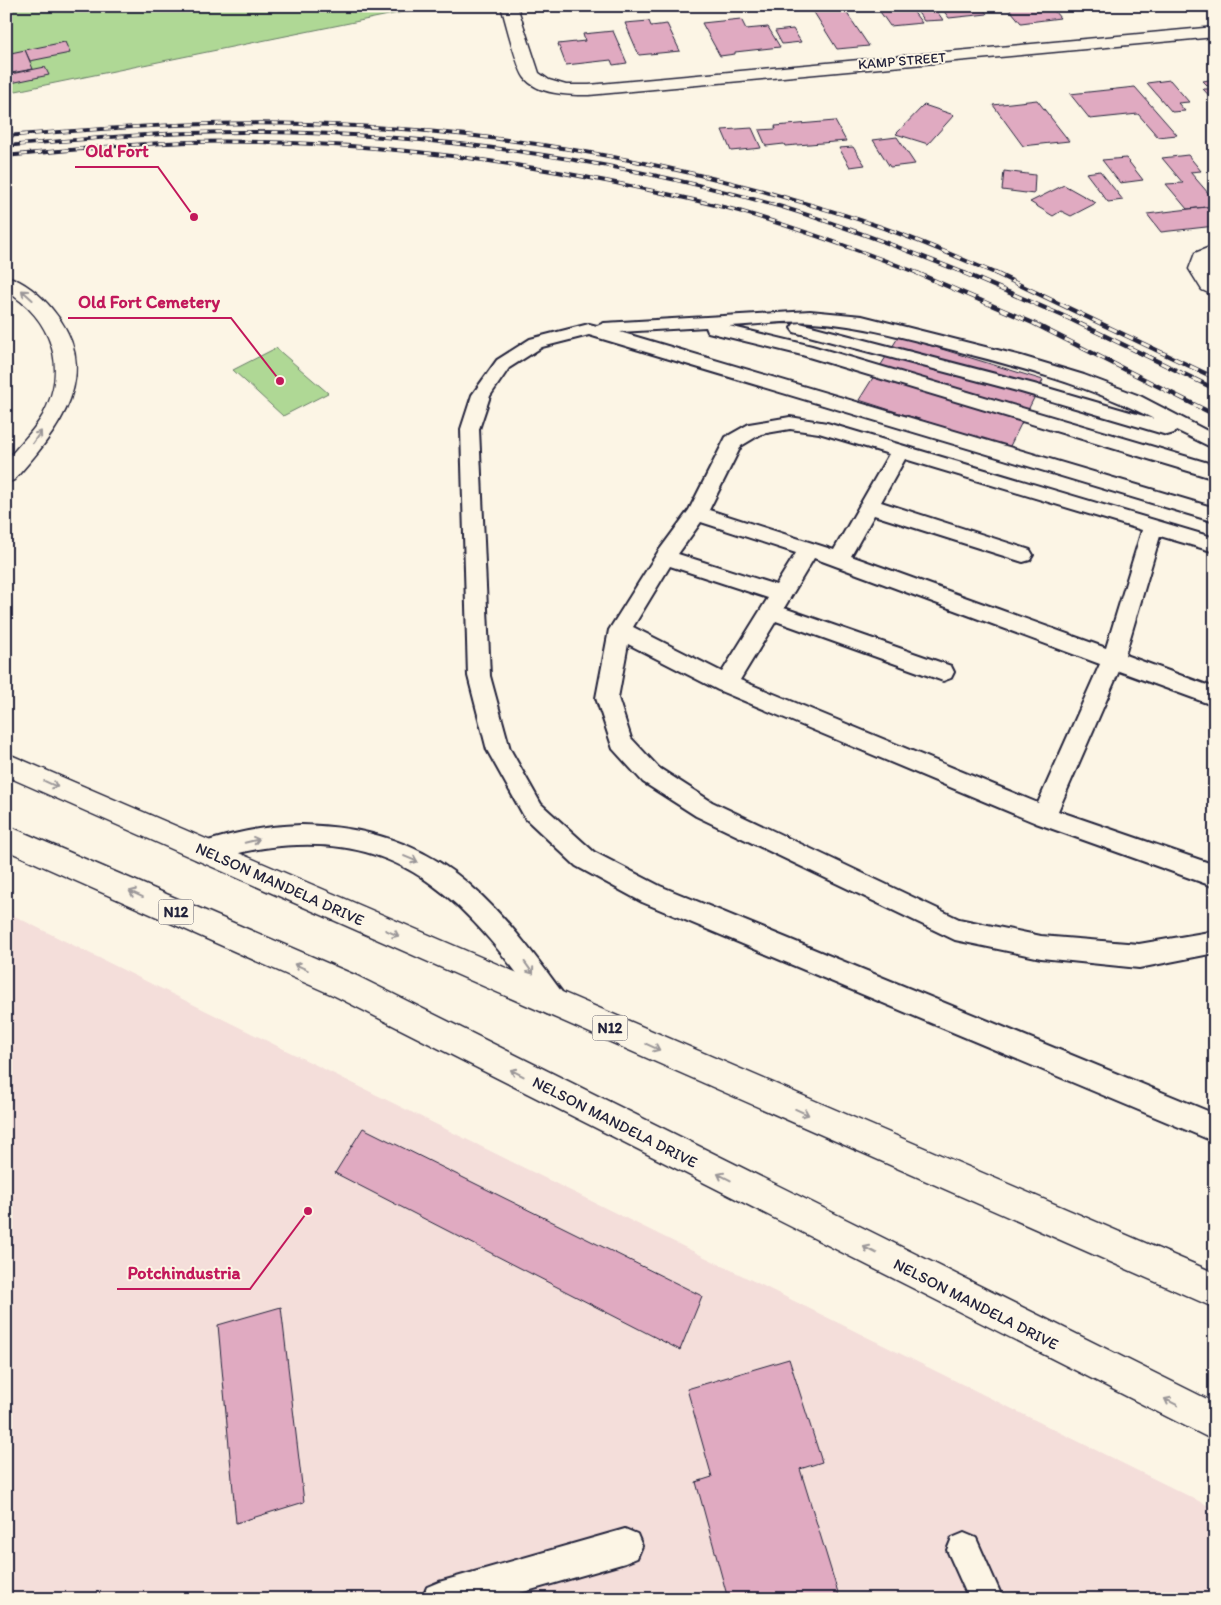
<svg xmlns="http://www.w3.org/2000/svg" width="1221" height="1605" font-family="Itim,sans-serif">
<style>
.built{fill:#f4deda}
.green{fill:#afd895;stroke:#687d68}
.building{fill:#e0aac1;stroke:#22223b}
.lines{fill:none;stroke-linecap:round;stroke-linejoin:round}
.service-casing{stroke:#22223b;stroke-width:4}
.minor-casing{stroke:#22223b;stroke-width:3}
.trunk-casing{stroke:#22223b;stroke-width:3}
.service{fill:#fcf5e5;fill-rule:evenodd}
.minor{fill:#fcf5e5;fill-rule:evenodd}
.trunk{fill:#fcf5e5;fill-rule:evenodd}
.rail-far1-casing{stroke:#22223b;stroke-width:4}
.rail-casing{stroke:#22223b;stroke-width:4.5}
.rail-far1{stroke:#fcf5e5;stroke-width:2.5;stroke-dasharray:7;stroke-linecap:butt}
.rail{stroke:#fcf5e5;stroke-width:3;stroke-dasharray:9;stroke-linecap:butt}
.oneway{stroke:#9a9698}
.labels{text-anchor:middle;dominant-baseline:central;stroke-width:4;stroke-linejoin:round;paint-order:stroke}
.far-street-label{font-size:14px;fill:#22223b;stroke:#fcf5e5}
.shield{fill:#fcf5e5;stroke:#63616e;stroke-width:1}
.shield-label{font-size:15px;font-weight:bold;fill:#22223b}
.street-label{font-size:16px;fill:#22223b;stroke:#fcf5e5}
.leader{fill:none;stroke:#c2185b;stroke-width:2}
.callout-dot{fill:#c2185b;stroke:#fcf5e5;stroke-width:2}
.callout-label{font-size:18px;text-anchor:middle;font-weight:bold;fill:#c2185b;stroke:#fcf5e5;stroke-width:4;stroke-linejoin:round;paint-order:stroke}
</style>
<rect width="100%" height="100%" fill="#fcf5e5"/>
<filter id="ink" filterUnits="userSpaceOnUse"><feTurbulence type="fractalNoise" baseFrequency=".02" numOctaves="2"/><feDisplacementMap in="SourceGraphic" scale="10" xChannelSelector="R" yChannelSelector="G"/><feConvolveMatrix kernelMatrix="1 2 1 2 8 2 1 2 1" color-interpolation-filters="sRGB"/></filter>
<g filter="url(#ink)">
<path class="built" d="M6 912 1215 1509V1599H6Z"/>
<g class="green">
<path d="M6 6H418V9L6 93Z"/>
<path d="M276 348 328 393 283 416 233 370Z"/>
</g>
<g class="building">
<path d="M752 6H782L783 7 755 10Z"/>
<path d="M810 6H842L869 46 837 49Z"/>
<path d="M876 6H909L922 23 890 26Z"/>
<path d="M933 6 943 20 924 21 914 7Z"/>
<path d="M940 6H981L987 14 949 18Z"/>
<path d="M1007 6H1050L1060 18 1021 23Z"/>
<path d="M741 19 746 29 768 27 780 47 735 52V54L720 56 702 23Z"/>
<path d="M649 21 651 26 667 24 680 51 639 55 625 23Z"/>
<path d="M793 29 801 42 782 44 775 31Z"/>
<path d="M613 31 627 63 613 65 611 60 566 65 558 44 585 41 583 34Z"/>
<path d="M65 42 70 53 30 61 25 50Z"/>
<path d="M25 50 33 69 6 74V54Z"/>
<path d="M45 67 49 75 6 84V75Z"/>
<path d="M1215 79V102L1203 89H1211L1203 81Z"/>
<path d="M1170 80 1189 102 1178 103 1185 111 1172 112 1147 83Z"/>
<path d="M1135 87 1177 135 1158 137 1138 114 1090 119 1070 94Z"/>
<path d="M1037 100 1069 141 1023 146 993 105Z"/>
<path d="M924 105 954 115 928 144 896 134Z"/>
<path d="M835 121 846 141 785 146 784 144 766 146 759 130 776 129 775 126Z"/>
<path d="M752 128 761 148 731 151 722 130Z"/>
<path d="M897 137 915 164 890 167 873 140Z"/>
<path d="M853 147 865 165 850 167 839 148Z"/>
<path d="M1188 155 1201 171 1190 172 1215 201V206L1187 209 1166 184 1183 183 1162 158Z"/>
<path d="M1126 158 1143 180 1120 183 1102 160Z"/>
<path d="M1004 171 1035 175 1034 194 1002 190Z"/>
<path d="M1100 171 1123 200 1108 202 1086 173Z"/>
<path d="M1064 185 1096 203 1071 216 1061 211 1053 216 1030 202Z"/>
<path d="M1215 206V226L1161 232 1147 214Z"/>
<path d="M899 336 1043 380 1009 448 859 400Z"/>
<path d="M363 1128 702 1296 680 1350 335 1173Z"/>
<path d="M281 1307 304 1502 236 1523 218 1325Z"/>
<path d="M789 1359 822 1462 800 1469 840 1599H728L696 1482 712 1477 687 1389Z"/>
</g>
<g class="lines">
<g class="service-casing">
<g id="service">
<path d="M810 311 862 316 1021 356 1084 375 1140 396 1215 435V449L1176 430 1174 433 1167 435 1021 392 794 332 791 328 794 324 800 323 1034 384 1154 419C1091 386 1022 368 953 350 905 338 862 325 812 322 785 320 756 325 729 326L812 346 1215 465V479L802 355 708 332 706 327 620 332 1215 508V522L589 335 542 347 509 368 490 396 479 429 490 676 510 749 541 804 594 852 660 886 1215 1114V1142L642 902 576 866 525 818 487 750 468 676 461 429 472 395 497 360 530 339 589 324 597 326 604 323Z"/>
<path d="M790 417 827 423 1215 538V552L1160 536 1125 655 1215 688V706L1119 671 1058 811 1215 865V887L1036 823 718 690 628 644 618 698 631 738 659 768 712 802 959 919 1041 936 1139 944 1215 931V953L1139 968 1041 958 955 940 696 816 643 782 613 749 596 698 609 630 658 552 689 510 726 437 749 424ZM790 429 819 433 889 454 834 550 709 510 741 446 761 434ZM905 459 1142 530 1106 648 851 556 874 515 1023 562 1030 560 1033 555 1030 550 881 502ZM701 522 796 553 776 585 678 554ZM814 558 1100 664 1038 803 740 680 776 621 935 678 943 681 951 678 954 672 951 666 784 608ZM670 566 768 598 722 672 633 627Z"/>
<path d="M301 825C436 828 490 894 564 995L568 1004 564 1013 555 1016 546 1013C471 908 407 827 264 848 244 851 224 857 205 862L196 859 193 852 196 845C230 833 265 826 301 825Z"/>
<path d="M625 1529 637 1534 642 1546 637 1558 625 1563 499 1599H422L427 1587 439 1582Z"/>
<path d="M964 1533 976 1538 1003 1599H969L947 1550 952 1538Z"/>
</g>
</g>
<g class="minor-casing">
<g id="minor">
<path d="M501 6H517L539 73 549 80 566 85H589L1215 27V37L589 95C569 95 537 95 524 77 516 65 506 22 501 6Z"/>
<path d="M1215 245V258L1211 260 1209 269 1215 279V296L1202 290 1189 269 1195 253Z"/>
</g>
</g>
<g class="trunk-casing">
<g id="trunk">
<path d="M6 276C24 281 41 295 52 309 106 373 58 431 14 480L6 483C6 476 4 465 7 460 9 456 14 452 17 448 26 438 36 427 43 415 69 367 51 318 6 291Z"/>
<path d="M6 753 1215 1273V1308L6 776Z"/>
<path d="M6 825 357 976 1215 1403V1441L335 996 6 850Z"/>
</g>
</g>
<use href="#service" class="service"/>
<use href="#minor" class="minor"/>
<use href="#trunk" class="trunk"/>
<g class="rail-far1-casing">
<g id="rail-far1">
<path d="M6 136C106 128 206 121 306 124 461 128 613 151 763 191 800 202 838 212 875 225 917 239 957 257 997 274"/>
<path d="M6 146C91 138 176 131 262 132 437 134 613 159 782 207 845 226 906 250 967 274"/>
<path d="M6 156C67 150 127 144 188 142 330 139 472 154 611 182 654 191 697 200 739 211 800 229 861 251 920 274"/>
</g>
</g>
<g class="rail-casing">
<g id="rail">
<path d="M917 273 1033 323 1215 415"/>
<path d="M964 273 1068 318 1215 389"/>
<path d="M995 273 1215 378"/>
</g>
</g>
<use href="#rail-far1" class="rail-far1"/>
<use href="#rail" class="rail"/>
</g>
<defs><path id="oneway-shaft" d="M-6 0H5M1.5-3L5.5 0L1.5 3" fill="none" stroke-width="1.6" stroke-linecap="round" stroke-linejoin="round" transform="scale(1.25)"/></defs>
<g class="oneway">
<use href="#oneway-shaft" transform="translate(27 295) rotate(-138)"/>
<use href="#oneway-shaft" transform="translate(37 437) rotate(-55)"/>
<use href="#oneway-shaft" transform="translate(51 784) rotate(24)"/>
<use href="#oneway-shaft" transform="translate(252 841) rotate(-13)"/>
<use href="#oneway-shaft" transform="translate(411 859) rotate(23)"/>
<use href="#oneway-shaft" transform="translate(136 894) rotate(-156)"/>
<use href="#oneway-shaft" transform="translate(392 933) rotate(24)"/>
<use href="#oneway-shaft" transform="translate(301 967) rotate(-156)"/>
<use href="#oneway-shaft" transform="translate(529 968) rotate(54)"/>
<use href="#oneway-shaft" transform="translate(653 1047) rotate(24)"/>
<use href="#oneway-shaft" transform="translate(517 1073) rotate(-153)"/>
<use href="#oneway-shaft" transform="translate(802 1112) rotate(24)"/>
<use href="#oneway-shaft" transform="translate(724 1177) rotate(-153)"/>
<use href="#oneway-shaft" transform="translate(870 1250) rotate(-153)"/>
<use href="#oneway-shaft" transform="translate(1171 1402) rotate(-153)"/>
</g>
</g>
<g class="labels">
<g class="far-street-label">
<text transform="translate(902 61) rotate(-5)">KAMP STREET</text>
</g>
<g class="shield">
<rect x="158.5" y="899.5" width="35" height="25" rx="4"/>
<rect x="592.5" y="1015.5" width="35" height="25" rx="4"/>
</g>
<g class="shield-label">
<text x="176" y="912">N12</text>
<text x="610" y="1028">N12</text>
</g>
<g class="street-label">
<text transform="translate(280 884) rotate(24)">NELSON MANDELA DRIVE</text>
<text transform="translate(615 1122) rotate(27)">NELSON MANDELA DRIVE</text>
<text transform="translate(976 1304) rotate(27)">NELSON MANDELA DRIVE</text>
</g>
</g>
<path class="leader" d="M194 217L158 167H75M280 381L231 318H68M308 1211L250 1289H117"/>
<g class="callout-dot">
<circle cx="194" cy="217" r="5"/>
<circle cx="280" cy="381" r="5"/>
<circle cx="308" cy="1211" r="5"/>
</g>
<g class="callout-label">
<text x="117" y="157">Old Fort</text>
<text x="149" y="308">Old Fort Cemetery</text>
<text x="184" y="1279">Potchindustria</text>
</g>
<rect width="1221" height="1605" fill="none" stroke="#fcf5e5" stroke-width="25"/>
<rect x="12" y="12" width="1196" height="1580" fill="none" stroke="#22223b" stroke-width="2" filter="url(#ink)"/>
</svg>
